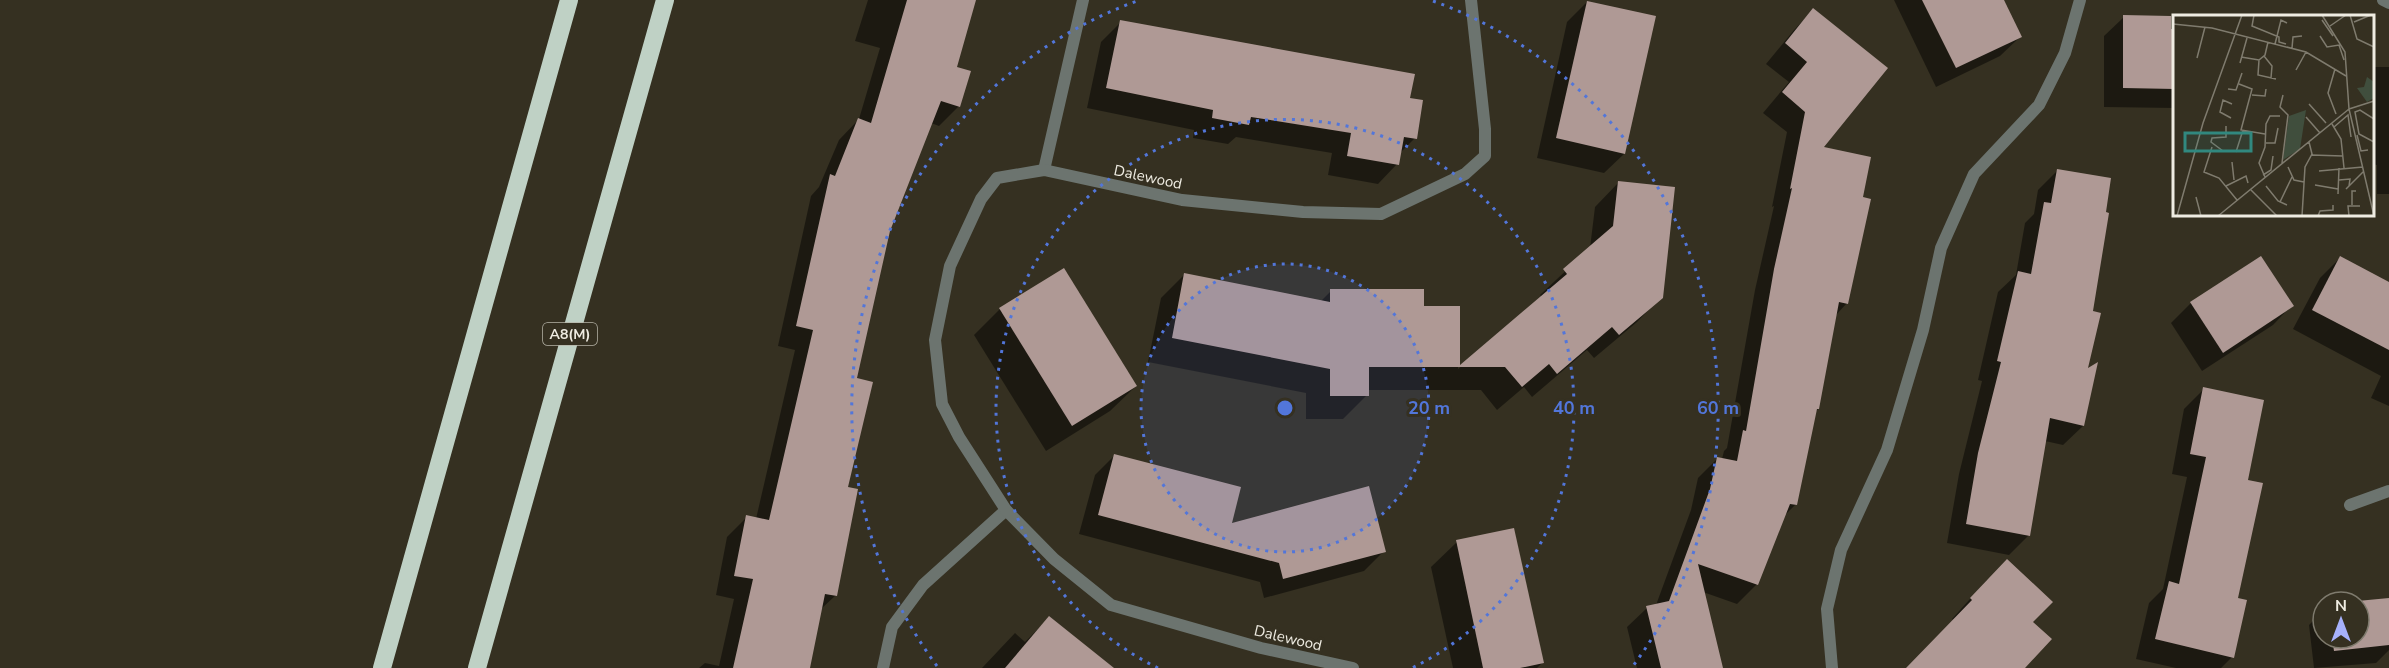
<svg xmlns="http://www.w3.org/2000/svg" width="2389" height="668" font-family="'Nunito Sans',sans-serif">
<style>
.shadow{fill:#0007}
.building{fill:#af9995}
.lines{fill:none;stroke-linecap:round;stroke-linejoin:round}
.street{stroke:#6c746f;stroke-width:12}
.highway{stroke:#bfd1c5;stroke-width:18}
.ring{fill:none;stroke:#5276da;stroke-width:3;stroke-dasharray:3 6}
.labels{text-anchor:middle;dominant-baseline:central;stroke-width:6;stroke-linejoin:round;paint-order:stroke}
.shield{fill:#353021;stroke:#b7b4a8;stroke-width:1.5}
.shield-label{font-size:14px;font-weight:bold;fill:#efece2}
.street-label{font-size:15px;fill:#efece2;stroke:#353021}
.inset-road{fill:none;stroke:#7f7b6e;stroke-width:1.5}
.view{fill:#31887f;fill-opacity:0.15;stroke:#31887f;stroke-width:3}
.inset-edge{fill:none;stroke:#efece2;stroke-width:3}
.centre{fill:#5276da;stroke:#353021;stroke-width:3}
.ring-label{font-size:18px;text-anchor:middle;font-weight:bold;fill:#5276da;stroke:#353021;stroke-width:6;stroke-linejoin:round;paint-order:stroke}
</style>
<rect width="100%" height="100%" fill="#353021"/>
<g class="shadow">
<path d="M868 0H975L955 68 959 106 939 126 931 123 888 231 855 379 836 595 820 610 808 668H699L705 663 719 666 734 599 716 595 727 537 747 517 756 519 795 350 778 346 811 196 819 187 839 140 859 119 880 48 855 41Z"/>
<path d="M1894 0H2002L2020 37 2000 56 1936 87Z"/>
<path d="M1587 2 1624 154 1604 173 1537 158 1567 22Z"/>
<path d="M1813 10 1821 148 1862 198 1847 303 1836 315 1818 409 1815 412 1796 504 1783 517 1756 585 1737 604 1703 592 1722 668H1637L1627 627 1647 608 1656 605 1691 510 1698 478 1718 458 1722 459 1724 451 1727 448 1755 290 1774 206 1772 207 1787 132 1763 113 1789 82 1766 64 1794 30Z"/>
<path d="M2124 17 2174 30V108L2104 107V36Z"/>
<path d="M1121 22 1409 99 1415 138 1399 154 1397 164 1378 184 1328 175 1332 153 1236 137 1228 144 1193 138 1194 130 1087 108 1101 42Z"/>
<path d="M2372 67H2389V194H2377V165L2372 164Z"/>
<path d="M2058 170 2091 312 2086 372 2096 365 2083 426 2063 445 2045 441 2029 535 2009 555 1947 543 1959 474 1982 381 1978 380 1998 292 2016 275 2025 223 2034 214 2038 190Z"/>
<path d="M1619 182 1661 297 1637 322 1594 358 1587 350 1532 397 1524 387 1497 410 1481 390H1367V395L1343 419H1306V393L1148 362 1161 298 1185 274 1321 301 1331 291 1422 307H1459L1458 369 1542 297 1540 295 1590 248 1595 207Z"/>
<path d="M2260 258 2292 305 2273 325 2202 371 2171 323 2190 304Z"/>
<path d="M2340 258 2389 284V406L2371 398 2381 376 2293 329 2320 278Z"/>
<path d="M1064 270 1136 386 1110 411 1046 451 974 335 1000 309Z"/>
<path d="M2204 389 2246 481 2232 657 2221 668H2176L2136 659 2149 603 2163 589 2187 477 2172 474 2184 409Z"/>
<path d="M1115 455 1230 525 1384 551 1364 571 1264 598 1260 582 1079 534 1095 475Z"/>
<path d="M1457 542 1543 662 1537 668H1453L1431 567Z"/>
<path d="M1987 580 2031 622 2023 668H1907L1953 620 1952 619Z"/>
<path d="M2389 599V650L2376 663 2314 668 2309 625 2323 611V638H2359V602Z"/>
<path d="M1049 618 1071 668H982L1015 633 1025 642Z"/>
</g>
<g class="building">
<path d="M907 0H976L957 67 971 71 960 107 941 101 890 231 857 378 873 382 848 487 858 489 837 596 825 594 810 668H733L753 579 734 576 746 515 769 520 813 330 796 326 830 174 835 176 858 118 871 123Z"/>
<path d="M1922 0H2004L2022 37 1956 68Z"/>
<path d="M1587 1 1656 16 1625 154 1556 138Z"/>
<path d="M1813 8 1888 68 1824 147 1871 157 1863 197 1871 199 1848 304 1839 302 1819 409H1817L1797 505 1790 504 1758 585 1698 564 1723 668H1661L1646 606 1669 601 1710 489 1717 457 1737 461 1743 430 1746 431 1774 269 1792 188 1790 189 1805 112 1782 92 1807 62 1785 43Z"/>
<path d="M2123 15 2171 16V29H2175V89L2123 88Z"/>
<path d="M1120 20 1415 74 1410 98 1423 100 1417 139 1404 137 1399 165 1347 156 1351 133 1251 117 1249 125 1212 118 1213 110 1106 88Z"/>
<path d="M2057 169 2111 178 2106 212 2109 213 2093 311 2101 313 2088 368 2098 362 2084 426 2050 418 2030 536 1966 524 1978 453 2001 362 1997 361 2018 271 2031 274 2044 202 2051 203Z"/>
<path d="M1618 181 1675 187 1663 298 1619 335 1612 327 1557 374 1549 364 1522 387 1505 367H1369V396H1330V369L1172 338 1184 273 1330 302V289H1424V306H1460V365L1567 274 1563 269 1613 226Z"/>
<path d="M2261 256 2294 306 2223 353 2190 302Z"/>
<path d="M2340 256 2389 282V350L2312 310Z"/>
<path d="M1064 268 1137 386 1072 426 999 308Z"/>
<path d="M2203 387 2264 400 2248 480 2263 483 2238 598 2247 600 2234 658 2155 639 2169 581 2179 584 2206 457 2190 454Z"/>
<path d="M1114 454 1241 487 1232 523 1369 486 1386 552 1283 579 1279 563 1098 515Z"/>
<path d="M1514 528 1544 663 1520 668H1483L1456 540Z"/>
<path d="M2007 559 2053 602 2033 622 2052 639 2025 668H1906L1972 600 1970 598Z"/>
<path d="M2389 598V645L2334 651 2332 638H2359V602H2347Z"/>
<path d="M1049 616 1114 668H1005Z"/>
</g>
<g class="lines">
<g class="street">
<path d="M2383 0 2389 3"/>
<path d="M1044 170 1083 0"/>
<path d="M2350 505 2389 491"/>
<path d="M883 668 892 627 923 585 1006 510"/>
<path d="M1353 668 1261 648 1111 605 1054 559 1006 510 959 437 942 404 935 340 950 266 981 199 997 178 1044 170 1182 200 1303 212 1381 214 1465 174 1485 156V129L1471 0"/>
<path d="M1832 668 1827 609 1841 550 1887 450 1923 330 1941 248 1974 174 2039 105 2065 53 2080 0"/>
</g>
<g class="highway">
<path d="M382 668 569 0"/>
<path d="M477 668 665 0"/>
</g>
</g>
<circle cx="1285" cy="408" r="144" fill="#5276da" fill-opacity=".12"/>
<g class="ring">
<circle cx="1285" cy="408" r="144"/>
<path d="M1158 668A289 289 0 1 1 1412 668"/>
<path d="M937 666A433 433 0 0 1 1137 1M1433 1A433 433 0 0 1 1633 666"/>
</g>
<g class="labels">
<rect class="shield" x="543" y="323" width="54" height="22" rx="4.5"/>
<g class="shield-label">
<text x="570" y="334">A8(M)</text>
</g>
<g class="street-label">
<text transform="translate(1148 177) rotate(12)">Dalewood</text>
<text transform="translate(1288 638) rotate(13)">Dalewood</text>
</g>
</g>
<g transform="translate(2173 15)">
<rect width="201" height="201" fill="#353021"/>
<path d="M194 62 201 67V83L194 87 184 73 191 72ZM133 95 127 134 110 145 116 101Z" fill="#404e3d"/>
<path class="inset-road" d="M81 0 79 11 106 22V27L113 29M177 0 184 24 201 32M149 5 160 21M181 7 198 0M0 9 39 13 133 37 173 61M157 11 173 0M147 21 154 32 166 30 171 45M102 29 108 5 114 8M119 33 120 22 129 21M91 41 99 51 98 63M68 42 86 45 92 40 95 27M24 43 32 12M86 45 85 60 103 64M67 48 74 23M162 54 155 78 163 99M123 55 133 37M66 69 79 74 68 115 92 119M55 74 63 75 69 58M79 80 92 81 93 74M136 89 153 108M176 94 201 201M176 94 201 86M133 102 147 118M58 103 47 97 50 85 59 89M201 104 187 95 182 97 186 119 201 127M159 109 168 124 171 153M161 112 175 100 178 122M184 120 188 136 195 135M93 128H102L105 113M39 132 31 157 46 163 64 185M50 136 38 127 39 123 53 122V111M63 137 70 115M138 140 170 141M59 147 61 165M109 148 115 100 107 92 110 80M115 152 121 165 131 167M146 156 190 152M90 160 98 155 100 141M92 162 86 148 92 132 93 109 97 101H107M166 165 177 164 176 171M142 170 165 174M53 171 73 161 75 168M93 171 105 186 114 190M173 174 191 156M78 175 104 201M165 179 166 153M23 182 28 201M107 187 119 162M179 190V176H183M4 201 30 108 69 0M45 201 176 94 172 37 149 0M129 201 132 152 139 139 136 127M145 201 147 196 160 195V190M176 201 175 191H187"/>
<path class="view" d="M12 118H78V136H12Z"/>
<rect width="201" height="201" class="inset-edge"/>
</g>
<circle cx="1285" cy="408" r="9" class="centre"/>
<g class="ring-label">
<text x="1429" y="414">20 m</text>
<text x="1574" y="414">40 m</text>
<text x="1718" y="414">60 m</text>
</g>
<g transform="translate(2341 620)"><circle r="28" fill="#353021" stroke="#7f7b6e" stroke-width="1.5"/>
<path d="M0-4.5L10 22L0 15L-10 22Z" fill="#a6b1fc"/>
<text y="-9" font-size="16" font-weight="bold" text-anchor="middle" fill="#efece2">N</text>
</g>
</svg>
